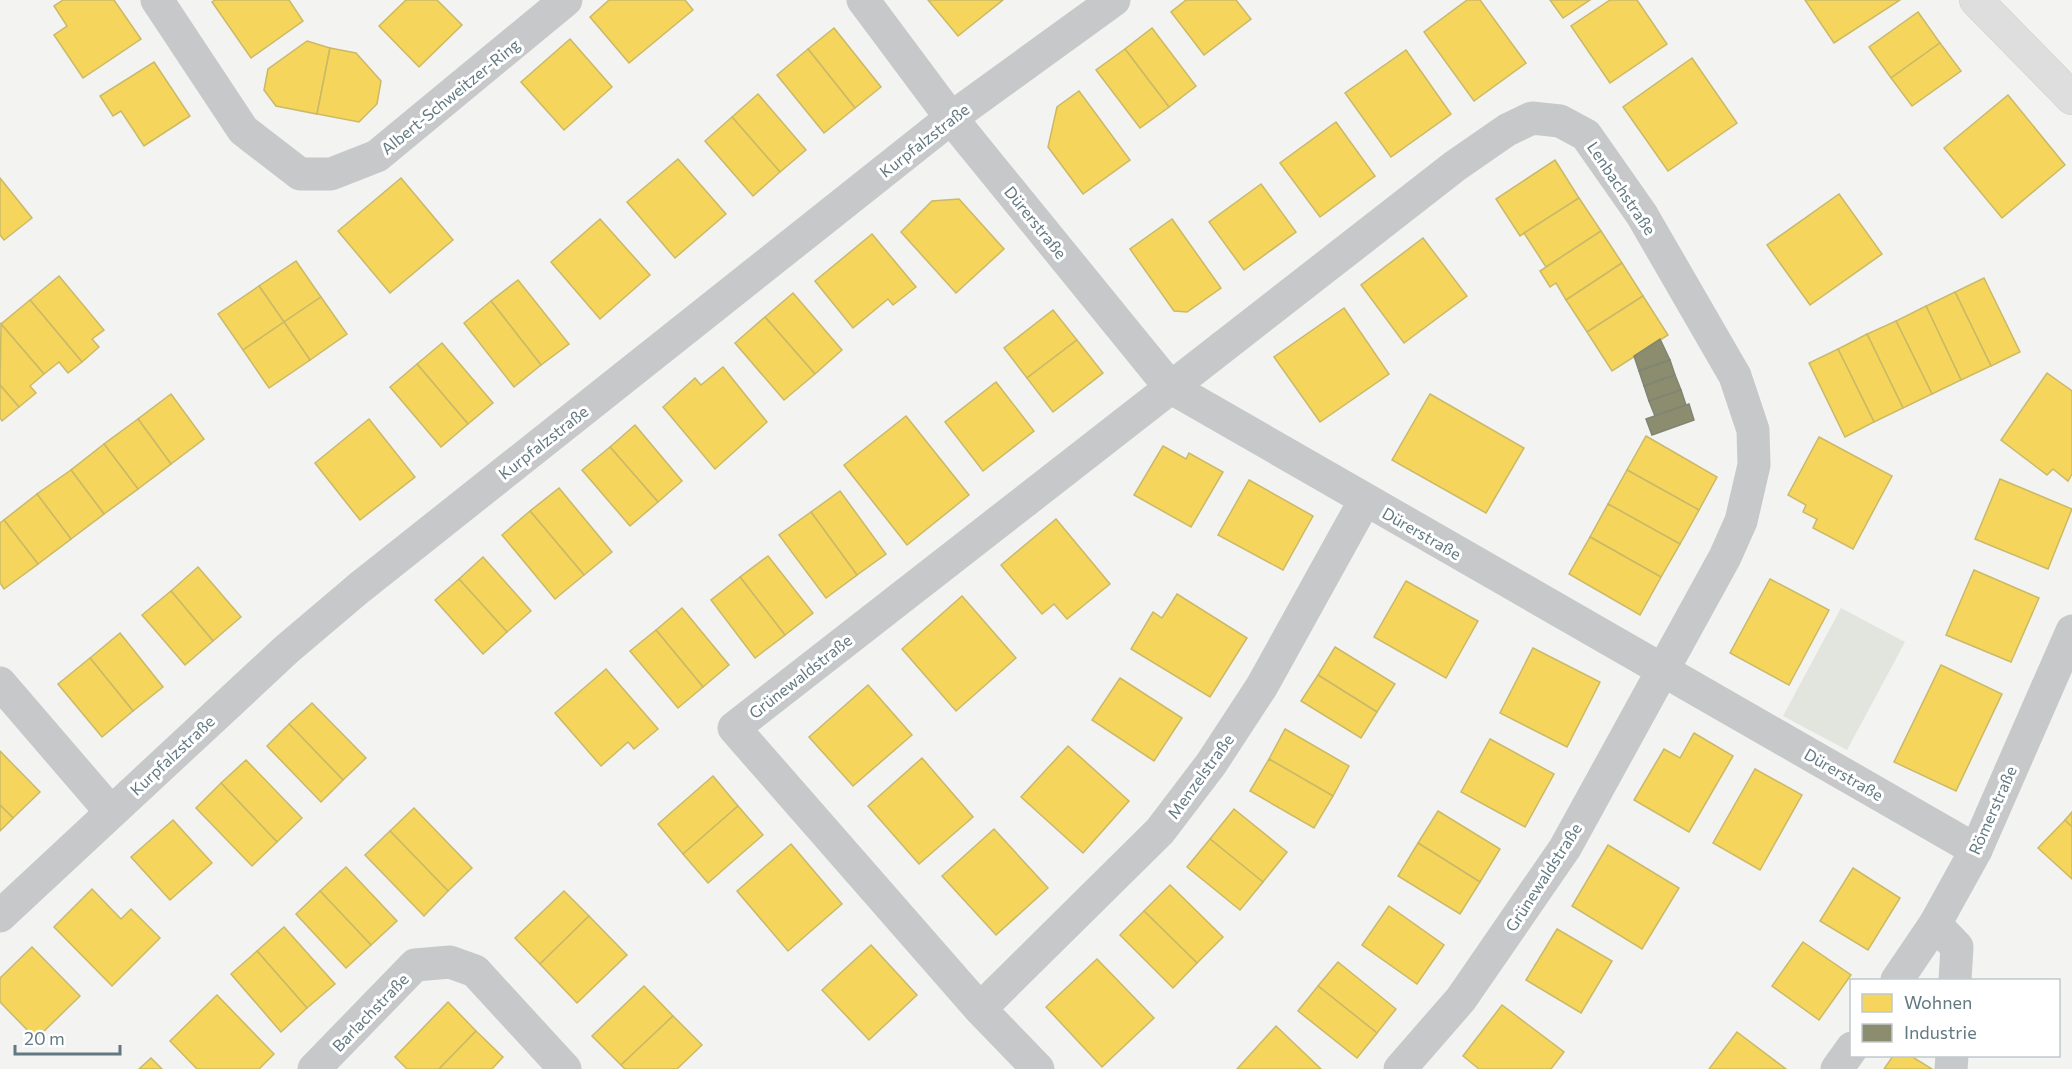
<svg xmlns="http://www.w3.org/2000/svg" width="2072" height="1069" font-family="Commissioner,sans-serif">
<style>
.green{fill:#e2e5de}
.homes{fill:#f6d55c;stroke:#cab967;stroke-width:1.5}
.industry{fill:#8c8c6e;stroke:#7f8674;stroke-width:1.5}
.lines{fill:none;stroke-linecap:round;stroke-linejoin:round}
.secondary-casing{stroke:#cfd1d1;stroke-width:34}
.street{stroke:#c7c8c9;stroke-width:33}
.secondary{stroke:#dddedd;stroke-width:33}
.labels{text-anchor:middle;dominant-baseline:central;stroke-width:6;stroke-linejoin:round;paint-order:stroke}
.street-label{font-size:16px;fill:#627982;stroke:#fff}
</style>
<rect width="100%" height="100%" fill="#f3f3f1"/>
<path class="green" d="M1841 608 1905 642 1847 750 1783 716Z"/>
<g class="homes">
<path d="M63 0H114L141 39 83 78 54 35 67 26 54 6Z"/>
<path d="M215 0H289L303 21 251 58 212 2Z"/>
<path d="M406 0H437L462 25 419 67 379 26Z"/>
<path d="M609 0H685L693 10 629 63 590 17Z"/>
<path d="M928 0H1003L958 36Z"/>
<path d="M1186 0H1236L1251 19 1204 55 1171 12Z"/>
<path d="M1467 0H1480L1526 63 1474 101 1424 32Z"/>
<path d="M1550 0H1590L1563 18Z"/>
<path d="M1610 0H1637L1667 44 1610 83 1571 26Z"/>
<path d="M1805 0H1900L1834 43Z"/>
<path d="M1918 12 1940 43 1891 78 1869 47Z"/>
<path d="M834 28 881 87 855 108 808 49Z"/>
<path d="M1152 28 1196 86 1169 107 1125 49Z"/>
<path d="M570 39 612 87 564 130 521 82Z"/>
<path d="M307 41 330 48 317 114 276 106 264 90 268 69Z"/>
<path d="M1940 43 1961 71 1912 106 1891 78Z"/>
<path d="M330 48 356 53 381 81 377 104 359 122 317 114Z"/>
<path d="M808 49 855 108 824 133 777 75Z"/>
<path d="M1125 49 1169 107 1140 128 1096 70Z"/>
<path d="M1406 50 1451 114 1391 157 1345 93Z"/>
<path d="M1692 58 1737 123 1668 171 1623 107Z"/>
<path d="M154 62 190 116 144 146 121 111 113 116 100 96Z"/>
<path d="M1079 91 1130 160 1083 194 1048 147 1057 107Z"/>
<path d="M758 94 806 150 780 172 732 117Z"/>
<path d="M2008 95 2065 165 2002 218 1944 148Z"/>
<path d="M732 117 780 172 753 196 705 141Z"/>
<path d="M1336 122 1375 176 1320 217 1280 163Z"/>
<path d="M678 159 726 214 675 258 627 202Z"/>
<path d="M1555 160 1579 198 1520 236 1496 199Z"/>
<path d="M0 178 32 218 4 240 0 235Z"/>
<path d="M401 178 453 240 390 293 338 231Z"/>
<path d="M1261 184 1296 232 1244 270 1209 222Z"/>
<path d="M1839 194 1882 254 1810 305 1767 245Z"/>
<path d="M1579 198 1601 231 1546 267 1524 233Z"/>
<path d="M959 199 1004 249 956 293 901 232 932 201Z"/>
<path d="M600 219 650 275 600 319 551 262Z"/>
<path d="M1172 219 1221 288 1187 312 1174 311 1130 249Z"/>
<path d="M1601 231 1622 263 1566 300 1556 283 1550 287 1540 271Z"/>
<path d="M872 234 916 287 893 305 888 299 853 328 815 281Z"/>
<path d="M1423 238 1467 296 1404 343 1361 285Z"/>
<path d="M296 261 321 297 284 322 259 286Z"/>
<path d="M1622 263 1643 296 1587 332 1566 300Z"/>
<path d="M59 276 104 330 92 339 99 347 82 362 30 300Z"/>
<path d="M1984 278 2020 352 1991 366 1955 292Z"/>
<path d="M518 280 569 344 541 365 491 301Z"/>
<path d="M259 286 284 322 243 350 218 314Z"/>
<path d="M1955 292 1991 366 1961 380 1926 306Z"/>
<path d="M793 293 842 350 815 374 765 317Z"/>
<path d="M1643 296 1668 335 1612 371 1587 332Z"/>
<path d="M321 297 347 334 310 360 284 322Z"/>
<path d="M30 300 82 362 68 373 59 362 44 374 1 324Z"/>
<path d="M491 301 541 365 514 387 464 323Z"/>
<path d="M1926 306 1961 380 1932 394 1896 321Z"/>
<path d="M1344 308 1389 374 1320 422 1274 357Z"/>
<path d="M1053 310 1077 340 1027 378 1004 348Z"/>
<path d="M765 317 815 374 784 400 735 343Z"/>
<path d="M1896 321 1932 394 1903 408 1867 334Z"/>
<path d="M284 322 310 360 269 388 243 350Z"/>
<path d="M1 324 44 374 30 386 36 393 19 407 0 385Z"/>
<path d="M1867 334 1903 408 1874 422 1838 349Z"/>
<path d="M1077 340 1103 373 1053 412 1027 378Z"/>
<path d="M442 343 493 403 468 424 417 364Z"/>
<path d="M1838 349 1874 422 1845 437 1809 363Z"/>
<path d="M417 364 468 424 441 447 390 387Z"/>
<path d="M723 367 767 422 715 469 663 407 695 378 701 385Z"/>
<path d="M2047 373 2072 391V474L2068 481 2053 469 2047 475 2001 440Z"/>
<path d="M996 382 1034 431 983 471 945 422Z"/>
<path d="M0 385 19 407 2 421 0 418Z"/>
<path d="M171 394 204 439 171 464 138 419Z"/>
<path d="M1430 394 1524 448 1486 513 1392 460Z"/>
<path d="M906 416 969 495 907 545 844 465Z"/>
<path d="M138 419 171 464 138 489 104 444Z"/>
<path d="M369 419 415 477 360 520 315 463Z"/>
<path d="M635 425 682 481 658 502 610 447Z"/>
<path d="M1646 436 1717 477 1699 510 1627 470Z"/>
<path d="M1819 437 1892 476 1853 549 1813 528 1817 519 1803 512 1806 505 1788 495Z"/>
<path d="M104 444 138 489 104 514 71 470Z"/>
<path d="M1163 446 1186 459 1189 453 1223 472 1191 527 1134 495Z"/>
<path d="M610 447 658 502 630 526 582 470Z"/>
<path d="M71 470 104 514 71 539 37 494Z"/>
<path d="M1627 470 1699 510 1680 544 1608 504Z"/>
<path d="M2000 479 2072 509 2048 569 1975 539Z"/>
<path d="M1249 480 1313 516 1283 570 1218 535Z"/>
<path d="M559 488 612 552 584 575 530 511Z"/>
<path d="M840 491 886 554 857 575 811 512Z"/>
<path d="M37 494 71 539 38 564 4 520Z"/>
<path d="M1608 504 1680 544 1661 577 1590 537Z"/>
<path d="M530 511 584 575 555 599 502 535Z"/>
<path d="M811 512 857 575 826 598 779 535Z"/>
<path d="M1056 519 1110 584 1067 619 1054 604 1042 614 1001 565Z"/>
<path d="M4 520 38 564 4 589 0 583V523Z"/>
<path d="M1590 537 1661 577 1640 615 1569 574Z"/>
<path d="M768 556 813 613 785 635 740 577Z"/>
<path d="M483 557 531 611 507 632 459 579Z"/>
<path d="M198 567 241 617 213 641 171 591Z"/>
<path d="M1974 570 2039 598 2011 662 1946 635Z"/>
<path d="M740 577 785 635 755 658 711 600Z"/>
<path d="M459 579 507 632 483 654 435 600Z"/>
<path d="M1770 579 1829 610 1789 685 1730 653Z"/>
<path d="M1406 581 1478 621 1446 678 1374 637Z"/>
<path d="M171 591 213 641 185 665 142 615Z"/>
<path d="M1177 594 1247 638 1210 697 1131 649 1153 612 1162 618Z"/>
<path d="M962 596 1016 658 956 711 902 649Z"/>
<path d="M682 608 729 665 703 687 656 630Z"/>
<path d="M656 630 703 687 678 708 630 651Z"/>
<path d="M120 633 163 687 133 711 90 658Z"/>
<path d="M1335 647 1395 684 1377 712 1318 675Z"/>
<path d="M1533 648 1600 682 1567 747 1500 713Z"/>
<path d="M90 658 133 711 102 737 58 684Z"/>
<path d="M1941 665 2002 694 1956 791 1894 762Z"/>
<path d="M606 669 658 729 634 749 628 742 601 766 555 713Z"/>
<path d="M1318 675 1377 712 1361 738 1301 701Z"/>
<path d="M1120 678 1182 718 1154 761 1092 720Z"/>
<path d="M868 685 912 735 853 786 809 737Z"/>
<path d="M312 703 366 758 343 780 289 724Z"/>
<path d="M289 724 343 780 321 802 267 746Z"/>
<path d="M1285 729 1349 766 1333 796 1269 759Z"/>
<path d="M1694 733 1733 756 1689 832 1634 800 1664 749 1680 758Z"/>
<path d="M1490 739 1554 774 1525 827 1461 792Z"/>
<path d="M1068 746 1129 801 1083 853 1021 797Z"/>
<path d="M0 751 40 792 13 818 0 805Z"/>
<path d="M922 758 973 817 919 864 868 806Z"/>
<path d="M1269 759 1333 796 1314 828 1250 791Z"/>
<path d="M246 760 302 818 277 842 221 783Z"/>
<path d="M1755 769 1802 795 1760 870 1713 843Z"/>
<path d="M713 776 738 806 683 854 658 824Z"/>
<path d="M221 783 277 842 252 866 196 808Z"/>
<path d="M0 805 13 818 0 831Z"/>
<path d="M738 806 763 835 708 883 683 854Z"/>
<path d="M414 808 472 868 448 891 390 831Z"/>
<path d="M1234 809 1287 852 1263 882 1210 839Z"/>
<path d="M1438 811 1500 849 1480 882 1418 843Z"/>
<path d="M2072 812V827L2065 820Z"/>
<path d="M173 820 212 863 170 900 131 857Z"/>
<path d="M2065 820 2072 827V879L2038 848Z"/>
<path d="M994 829 1048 888 996 935 942 876Z"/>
<path d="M390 831 448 891 424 916 365 855Z"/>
<path d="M1210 839 1263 882 1240 910 1187 867Z"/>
<path d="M1418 843 1480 882 1460 914 1398 876Z"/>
<path d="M791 844 842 904 788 951 737 891Z"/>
<path d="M1608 845 1679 888 1642 949 1572 906Z"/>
<path d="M346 867 397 921 371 945 320 891Z"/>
<path d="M1853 868 1900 898 1868 950 1820 921Z"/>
<path d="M1170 885 1223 937 1197 963 1144 911Z"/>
<path d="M92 889 121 919 131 909 160 938 112 986 54 927Z"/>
<path d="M320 891 371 945 346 968 296 914Z"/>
<path d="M564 891 589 916 540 964 515 938Z"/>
<path d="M1389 906 1444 945 1417 984 1362 945Z"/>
<path d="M1144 911 1197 963 1173 988 1120 935Z"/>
<path d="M589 916 627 955 577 1003 540 964Z"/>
<path d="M284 927 335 984 307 1008 257 951Z"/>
<path d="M1557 929 1612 961 1581 1013 1526 980Z"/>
<path d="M1803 942 1851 975 1819 1020 1772 986Z"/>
<path d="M871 945 917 995 869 1040 822 990Z"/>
<path d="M32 947 80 996 36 1039 0 1002V978Z"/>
<path d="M257 951 307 1008 281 1032 231 974Z"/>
<path d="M1097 959 1154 1018 1102 1067 1046 1007Z"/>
<path d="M1338 962 1396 1009 1377 1033 1318 986Z"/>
<path d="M644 986 673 1016 621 1065 592 1036Z"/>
<path d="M1318 986 1377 1033 1357 1058 1298 1011Z"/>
<path d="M217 995 274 1054 259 1069H197L170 1041Z"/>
<path d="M448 1002 476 1031 439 1069H407L395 1057Z"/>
<path d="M1502 1005 1564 1052 1551 1069H1479L1463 1056Z"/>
<path d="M673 1016 702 1045 677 1069H625L621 1065Z"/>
<path d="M1276 1026 1321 1069H1237Z"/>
<path d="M476 1031 503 1057 492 1069H439Z"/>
<path d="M1737 1032 1786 1069H1709Z"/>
<path d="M1893 1056H1911L1932 1069H1884Z"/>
<path d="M151 1058 162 1069H139Z"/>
</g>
<g class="industry">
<path d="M1660 339 1670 360 1639 371 1634 356Z"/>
<path d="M1670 360 1675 375 1644 386 1639 371Z"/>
<path d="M1675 375 1681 390 1649 401 1644 386Z"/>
<path d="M1681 390 1686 405 1655 416 1649 401Z"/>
<path d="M1689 404 1694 420 1652 435 1646 419Z"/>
</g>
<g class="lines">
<g class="secondary-casing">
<path id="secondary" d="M1976 0 2072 98"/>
</g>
<g class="street">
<path d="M157 0 243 130 300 174H331L377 156 566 0"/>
<path d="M863 0 951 118 1170 387 1976 850"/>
<path d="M0 683 111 812"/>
<path d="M0 916 287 649 359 588 951 118 1114 0"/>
<path d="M1935 924 1957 947 1955 980"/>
<path d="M1897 980 1935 924 1976 850 2072 631"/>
<path d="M980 1009 1160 831 1211 764 1262 686 1365 500"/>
<path d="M314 1069 415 965 450 962 475 971 565 1069"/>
<path d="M1038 1069 980 1009 734 728 1455 166 1507 130 1532 118 1560 121 1586 135 1642 215 1735 376 1753 430 1754 465 1741 521 1725 557 1565 848 1461 999 1400 1069"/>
<path d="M1837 1069 1852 1048"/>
<path d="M1951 1069 1952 1056"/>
</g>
<use href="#secondary" class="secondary"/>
</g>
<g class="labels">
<g class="street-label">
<text transform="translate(450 96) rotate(-39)">Albert-Schweitzer-Ring</text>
<text transform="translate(924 140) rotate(-38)">Kurpfalzstraße</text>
<text transform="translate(1622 188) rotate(56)">Lenbachstraße</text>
<text transform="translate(1036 222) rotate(51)">Dürerstraße</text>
<text transform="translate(543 442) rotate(-38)">Kurpfalzstraße</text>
<text transform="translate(1422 533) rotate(30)">Dürerstraße</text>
<text transform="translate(800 676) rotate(-38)">Grünewaldstraße</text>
<text transform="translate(172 755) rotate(-43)">Kurpfalzstraße</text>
<text transform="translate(1844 774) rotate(30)">Dürerstraße</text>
<text transform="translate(1200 776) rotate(-54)">Menzelstraße</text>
<text transform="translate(1992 810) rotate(-66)">Römerstraße</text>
<text transform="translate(1543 877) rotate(-57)">Grünewaldstraße</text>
<text transform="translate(370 1012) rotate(-46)">Barlachstraße</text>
</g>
</g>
<rect x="1850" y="979" width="210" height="78" fill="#ffffff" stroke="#c0c9cd" stroke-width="1.5"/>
<rect x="1862" y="994" width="30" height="18" fill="#f6d55c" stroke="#c0c9cd" stroke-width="1.5"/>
<text x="1904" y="1009" font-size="18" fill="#627982">Wohnen</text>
<rect x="1862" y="1024" width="30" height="18" fill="#8c8c6e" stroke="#c0c9cd" stroke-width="1.5"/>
<text x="1904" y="1039" font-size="18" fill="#627982">Industrie</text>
<path d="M15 1045v9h105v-9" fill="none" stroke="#627982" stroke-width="3"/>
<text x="24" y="1045" font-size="18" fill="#627982" stroke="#ffffff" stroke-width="4.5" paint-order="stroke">20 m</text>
</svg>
